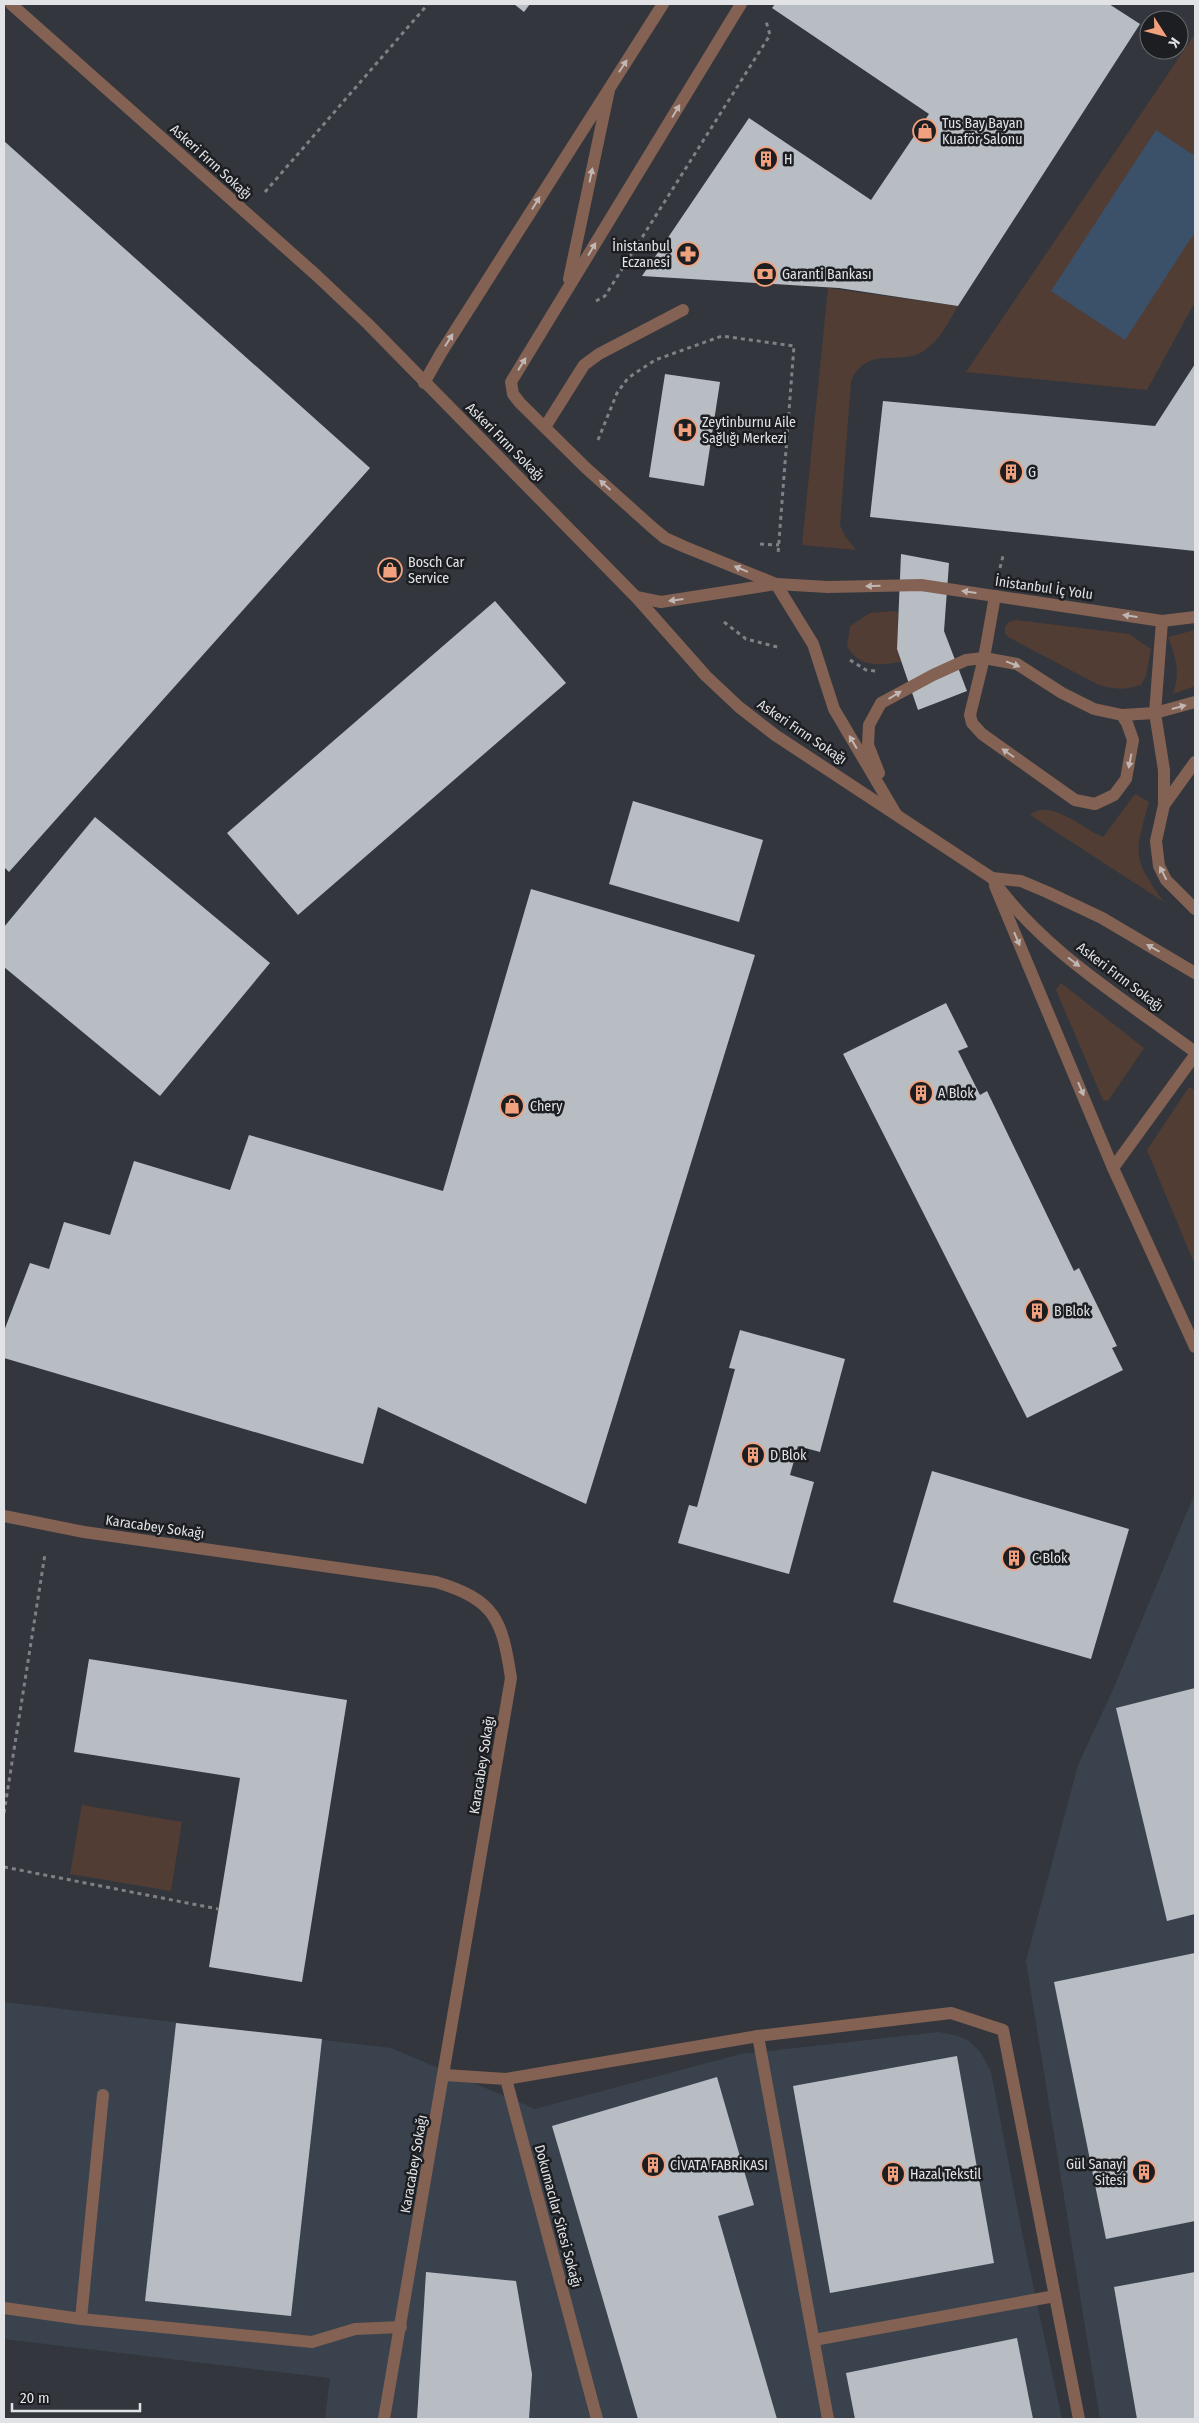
<svg xmlns="http://www.w3.org/2000/svg" width="1199" height="2423" font-family="'Fira Sans Condensed',sans-serif">
<style>
.built{fill:#3a434d}
.green{fill:#513d34}
.water{fill:#3b5069}
.building{fill:#b8bdc4}
.lines{fill:none;stroke-linecap:round;stroke-linejoin:round}
.path{stroke:#7e8186;stroke-width:3;stroke-dasharray:4 4;stroke-linecap:butt}
.service{stroke:#836153;stroke-width:12}
.minor{stroke:#836153;stroke-width:12}
.tertiary{stroke:#836153;stroke-width:12}
.oneway{fill:#c0b6b3}
.labels{text-anchor:middle;dominant-baseline:central;stroke-width:5;stroke-linejoin:round;paint-order:stroke}
.poi-label{font-size:14px;fill:#e1e3e7;stroke:#1c1e21;text-anchor:start}
.street-label{font-size:14px;fill:#e1e3e7;stroke:#1c1e21}
</style>
<rect width="100%" height="100%" fill="#33373d"/>
<g class="built">
<path d="M1195 1493V2419H1100L1026 1961 1078 1765 1112 1692Z"/>
<path d="M4 2002 391 2048 535 2109 741 2054 939 2032 958 2036 969 2041 981 2053 991 2072 1024 2243 1062 2419H325L330 2378 4 2339Z"/>
</g>
<g class="green">
<path d="M1195 34V302L1147 390 966 372Z"/>
<path d="M828 288 958 306C949 321 940 340 925 350 899 368 869 343 851 381L840 525 845 536 856 550 802 545Z"/>
<path d="M894 611 898 612 897 649 901 662C880 665 859 668 847 646L850 626 870 613Z"/>
<path d="M1016 620 1129 634 1151 649 1146 676 1141 685C1124 690 1114 690 1097 684L1008 637 1005 633V627L1009 622Z"/>
<path d="M1195 630V686L1173 694C1181 670 1176 660 1168 637Z"/>
<path d="M1135 794 1149 802C1134 855 1132 857 1164 902L1030 815C1049 797 1085 830 1103 837Z"/>
<path d="M1061 983 1144 1048 1108 1101 1103 1100 1056 990Z"/>
<path d="M1189 1087 1195 1090V1265L1147 1150Z"/>
<path d="M82 1805 182 1822 171 1891 70 1874Z"/>
</g>
<path class="water" d="M1156 130 1195 156V232L1125 340 1051 291Z"/>
<g class="building">
<path d="M514 4H530L524 12Z"/>
<path d="M775 4H1109L1140 24 958 306 839 288 642 276 749 118 871 200 929 114 772 8Z"/>
<path d="M4 141 370 468 9 872 4 867Z"/>
<path d="M1195 364V551L870 517 883 401 1155 426Z"/>
<path d="M665 374 720 382 704 486 649 477Z"/>
<path d="M901 554 949 563 944 631 967 691 918 710 897 649Z"/>
<path d="M495 601 566 683 298 915 227 833Z"/>
<path d="M633 801 763 840 739 922 609 884Z"/>
<path d="M95 817 270 963 160 1096 4 967V927Z"/>
<path d="M531 889 755 955 586 1504 378 1407 363 1464 4 1358V1331L30 1263 49 1269 64 1222 110 1235 134 1161 230 1190 249 1135 443 1191Z"/>
<path d="M946 1003 968 1047 958 1051 980 1095 987 1091 1074 1271 1079 1268 1117 1346 1112 1348 1123 1370 1027 1418 843 1054Z"/>
<path d="M740 1330 845 1359 820 1452 798 1446 790 1475 814 1482 789 1574 678 1543 689 1505 697 1507 735 1369 729 1368Z"/>
<path d="M932 1471 1129 1529 1091 1659 893 1602Z"/>
<path d="M89 1659 347 1700 302 1982 209 1967 240 1778 74 1752Z"/>
<path d="M1195 1688V1914L1167 1921 1116 1708Z"/>
<path d="M1195 1953V2221L1106 2239 1054 1982Z"/>
<path d="M176 2023 322 2039 291 2316 145 2301Z"/>
<path d="M957 2056 994 2263 830 2293 793 2086Z"/>
<path d="M717 2077 754 2205 718 2216 777 2419H638L552 2126Z"/>
<path d="M426 2272 516 2281 532 2374 529 2419H417Z"/>
<path d="M1195 2272V2419H1137L1114 2287Z"/>
<path d="M1017 2338 1033 2419H855L846 2373Z"/>
</g>
<g class="lines">
<g class="path">
<path d="M265 192 428 4"/>
<path d="M596 301 605 296 770 35 766 21"/>
<path d="M598 440 617 393 628 378 655 360 722 336 794 346 778 554"/>
<path d="M760 544 779 545"/>
<path d="M1000 568 1003 556"/>
<path d="M724 622 746 639 781 648"/>
<path d="M850 660 866 670 876 671"/>
<path d="M4 1813 45 1554"/>
<path d="M4 1867 218 1909"/>
</g>
<g class="service">
<path d="M741 4 511 382 513 394 520 403 586 468 654 529 665 538 685 547 776 584 813 644 834 709 896 814"/>
<path d="M569 279 609 90"/>
<path d="M545 427 584 365 599 354 683 310"/>
<path d="M995 596 984 658 970 715 972 723 982 734 1075 800 1095 804 1114 795 1126 779 1133 740 1127 723 1122 715"/>
<path d="M636 597 661 602 776 584 828 587 921 585 1162 621 1195 617"/>
<path d="M1162 621 1155 713 1164 770V805L1156 841 1159 866 1166 880 1195 909"/>
<path d="M879 773 868 745 869 725 881 703 933 675 966 660 984 658 1017 664 1062 693 1094 709 1122 715 1155 713 1195 702"/>
<path d="M1164 805 1195 762"/>
<path d="M758 2036 828 2419"/>
<path d="M506 2079 758 2036 951 2013 1003 2030 1079 2419"/>
<path d="M4 2308 81 2319 312 2342 355 2329 401 2327"/>
<path d="M81 2319 103 2095"/>
<path d="M814 2340 1055 2296"/>
</g>
<g class="minor">
<path d="M995 886 1113 1168 1195 1347"/>
<path d="M1113 1168 1195 1055"/>
<path d="M4 1516 84 1532 436 1582C496 1600 502 1620 511 1678L384 2419"/>
<path d="M445 2075 506 2079 597 2419"/>
</g>
<g class="tertiary">
<path d="M11 4 315 274 368 324 636 597 706 676 739 707 775 735 992 878C1040 949 1127 1001 1195 1052"/>
<path d="M424 383 441 353 663 4"/>
<path d="M992 878 1021 881 1047 892 1102 918 1195 973"/>
</g>
</g>
<defs><path id="oneway-solid" d="M-6-.8H1V-3.2L6.5 0L1 3.2V.8H-6Z" transform="scale(1.25)"/></defs>
<g class="oneway">
<use href="#oneway-solid" transform="translate(623 66) rotate(-57)"/>
<use href="#oneway-solid" transform="translate(676 111) rotate(-59)"/>
<use href="#oneway-solid" transform="translate(591 175) rotate(-78)"/>
<use href="#oneway-solid" transform="translate(536 203) rotate(-58)"/>
<use href="#oneway-solid" transform="translate(592 249) rotate(-59)"/>
<use href="#oneway-solid" transform="translate(449 340) rotate(-58)"/>
<use href="#oneway-solid" transform="translate(522 364) rotate(-58)"/>
<use href="#oneway-solid" transform="translate(605 485) rotate(-138)"/>
<use href="#oneway-solid" transform="translate(741 569) rotate(-157)"/>
<use href="#oneway-solid" transform="translate(873 586) rotate(179)"/>
<use href="#oneway-solid" transform="translate(969 592) rotate(-172)"/>
<use href="#oneway-solid" transform="translate(676 600) rotate(173)"/>
<use href="#oneway-solid" transform="translate(1130 616) rotate(-172)"/>
<use href="#oneway-solid" transform="translate(1013 664) rotate(21)"/>
<use href="#oneway-solid" transform="translate(895 695) rotate(-31)"/>
<use href="#oneway-solid" transform="translate(1179 707) rotate(-15)"/>
<use href="#oneway-solid" transform="translate(853 742) rotate(-121)"/>
<use href="#oneway-solid" transform="translate(1008 753) rotate(-145)"/>
<use href="#oneway-solid" transform="translate(1130 761) rotate(101)"/>
<use href="#oneway-solid" transform="translate(1163 873) rotate(-117)"/>
<use href="#oneway-solid" transform="translate(1017 939) rotate(67)"/>
<use href="#oneway-solid" transform="translate(1153 948) rotate(-150)"/>
<use href="#oneway-solid" transform="translate(1074 962) rotate(37)"/>
<use href="#oneway-solid" transform="translate(1081 1089) rotate(67)"/>
</g>
<defs>
<g id="shop-ring" transform="scale(1.25)"><circle r="9.5" fill="#1c1e21" stroke="#f2a17e" stroke-width="1.5"/><path d="M-5-2.5h2.3a2.7 3.5 0 0 1 5.4 0H5L5.5 6h-11ZM-1.5-2.5h3a1.5 2.3 0 0 0-3 0Z" fill="#f2a17e"/></g>
<g id="building-ring" transform="scale(1.25)"><circle r="9.5" fill="#1c1e21" stroke="#f2a17e" stroke-width="1.5"/><path d="M-4-6H4V6H1V3H-1V6H-4ZM-2.5-4.3h1.7v1.8h-1.7ZM.8-4.3h1.7v1.8H.8ZM-2.5-1h1.7V.8h-1.7ZM.8-1h1.7V.8H.8Z" fill="#f2a17e"/></g>
<g id="pharmacy-ring" transform="scale(1.25)"><circle r="9.5" fill="#1c1e21" stroke="#f2a17e" stroke-width="1.5"/><path d="M-2-6h4v4h4v4h-4v4h-4v-4h-4v-4h4Z" fill="#f2a17e"/></g>
<g id="bank-ring" transform="scale(1.25)"><circle r="9.5" fill="#1c1e21" stroke="#f2a17e" stroke-width="1.5"/><path d="M-6-4H6V4H-6ZM0-2.3a2.3 2.3 0 1 0 0 4.6a2.3 2.3 0 1 0 0-4.6Z" fill="#f2a17e"/></g>
<g id="hospital-ring" transform="scale(1.25)"><circle r="9.5" fill="#1c1e21" stroke="#f2a17e" stroke-width="1.5"/><path d="M-5-5h3v3.5h4V-5h3V5h-3V1.5h-4V5h-3Z" fill="#f2a17e"/></g>
</defs>
<g fill-rule="evenodd">
<use href="#shop-ring" x="925" y="131"/>
<use href="#building-ring" x="766" y="159"/>
<use href="#pharmacy-ring" x="688" y="254"/>
<use href="#bank-ring" x="765" y="274"/>
<use href="#hospital-ring" x="685" y="430"/>
<use href="#building-ring" x="1011" y="472"/>
<use href="#shop-ring" x="390" y="570"/>
<use href="#building-ring" x="921" y="1093"/>
<use href="#shop-ring" x="512" y="1106"/>
<use href="#building-ring" x="1037" y="1311"/>
<use href="#building-ring" x="753" y="1455"/>
<use href="#building-ring" x="1014" y="1558"/>
<use href="#building-ring" x="653" y="2165"/>
<use href="#building-ring" x="1144" y="2172"/>
<use href="#building-ring" x="893" y="2174"/>
</g>
<g class="labels">
<g class="poi-label">
<text x="942" y="123">Tus Bay Bayan<tspan x="942" dy="16">Kuaför Salonu</tspan></text>
<text x="784" y="159">H</text>
<text x="670" y="246" text-anchor="end">İnistanbul<tspan x="670" dy="16">Eczanesi</tspan></text>
<text x="782" y="274">Garanti Bankası</text>
<text x="702" y="422">Zeytinburnu Aile<tspan x="702" dy="16">Sağlığı Merkezi</tspan></text>
<text x="1028" y="472">G</text>
<text x="408" y="562">Bosch Car<tspan x="408" dy="16">Service</tspan></text>
<text x="938" y="1093">A Blok</text>
<text x="530" y="1106">Chery</text>
<text x="1054" y="1311">B Blok</text>
<text x="770" y="1455">D Blok</text>
<text x="1032" y="1558">C Blok</text>
<text x="1126" y="2164" text-anchor="end">Gül Sanayi<tspan x="1126" dy="16">Sitesi</tspan></text>
<text x="670" y="2165">CİVATA FABRİKASI</text>
<text x="910" y="2174">Hazal Tekstil</text>
</g>
<g class="street-label">
<text transform="translate(211 162) rotate(42)">Askeri Fırın Sokağı</text>
<text transform="translate(505 442) rotate(45)">Askeri Fırın Sokağı</text>
<text transform="translate(1044 588) rotate(8)">İnistanbul İç Yolu</text>
<text transform="translate(802 732) rotate(34)">Askeri Fırın Sokağı</text>
<text transform="translate(1120 977) rotate(37)">Askeri Fırın Sokağı</text>
<text transform="translate(155 1527) rotate(8)">Karacabey Sokağı</text>
<text transform="translate(482 1765) rotate(-81)">Karacabey Sokağı</text>
<text transform="translate(414 2164) rotate(-80)">Karacabey Sokağı</text>
<text transform="translate(558 2216) rotate(75)">Dokumacılar Sitesi Sokağı</text>
</g>
</g>
<rect width="1199" height="2423" fill="none" stroke="#e1e3e7" stroke-width="10"/>
<g transform="translate(1164 35) rotate(126)"><circle r="24" fill="#1c1e21" stroke="#6b6d70"/>
<path d="M0-4L9 19L0 12L-9 19Z" fill="#f2a17e"/>
<text y="-8" font-size="14" font-weight="bold" text-anchor="middle" fill="#e1e3e7">K</text>
</g>
<path d="M12 2403v8h128v-8" fill="none" stroke="#e1e3e7" stroke-width="2.5"/>
<text x="20" y="2403" font-size="15" fill="#e1e3e7" stroke="#1c1e21" stroke-width="4" paint-order="stroke">20 m</text>
</svg>
